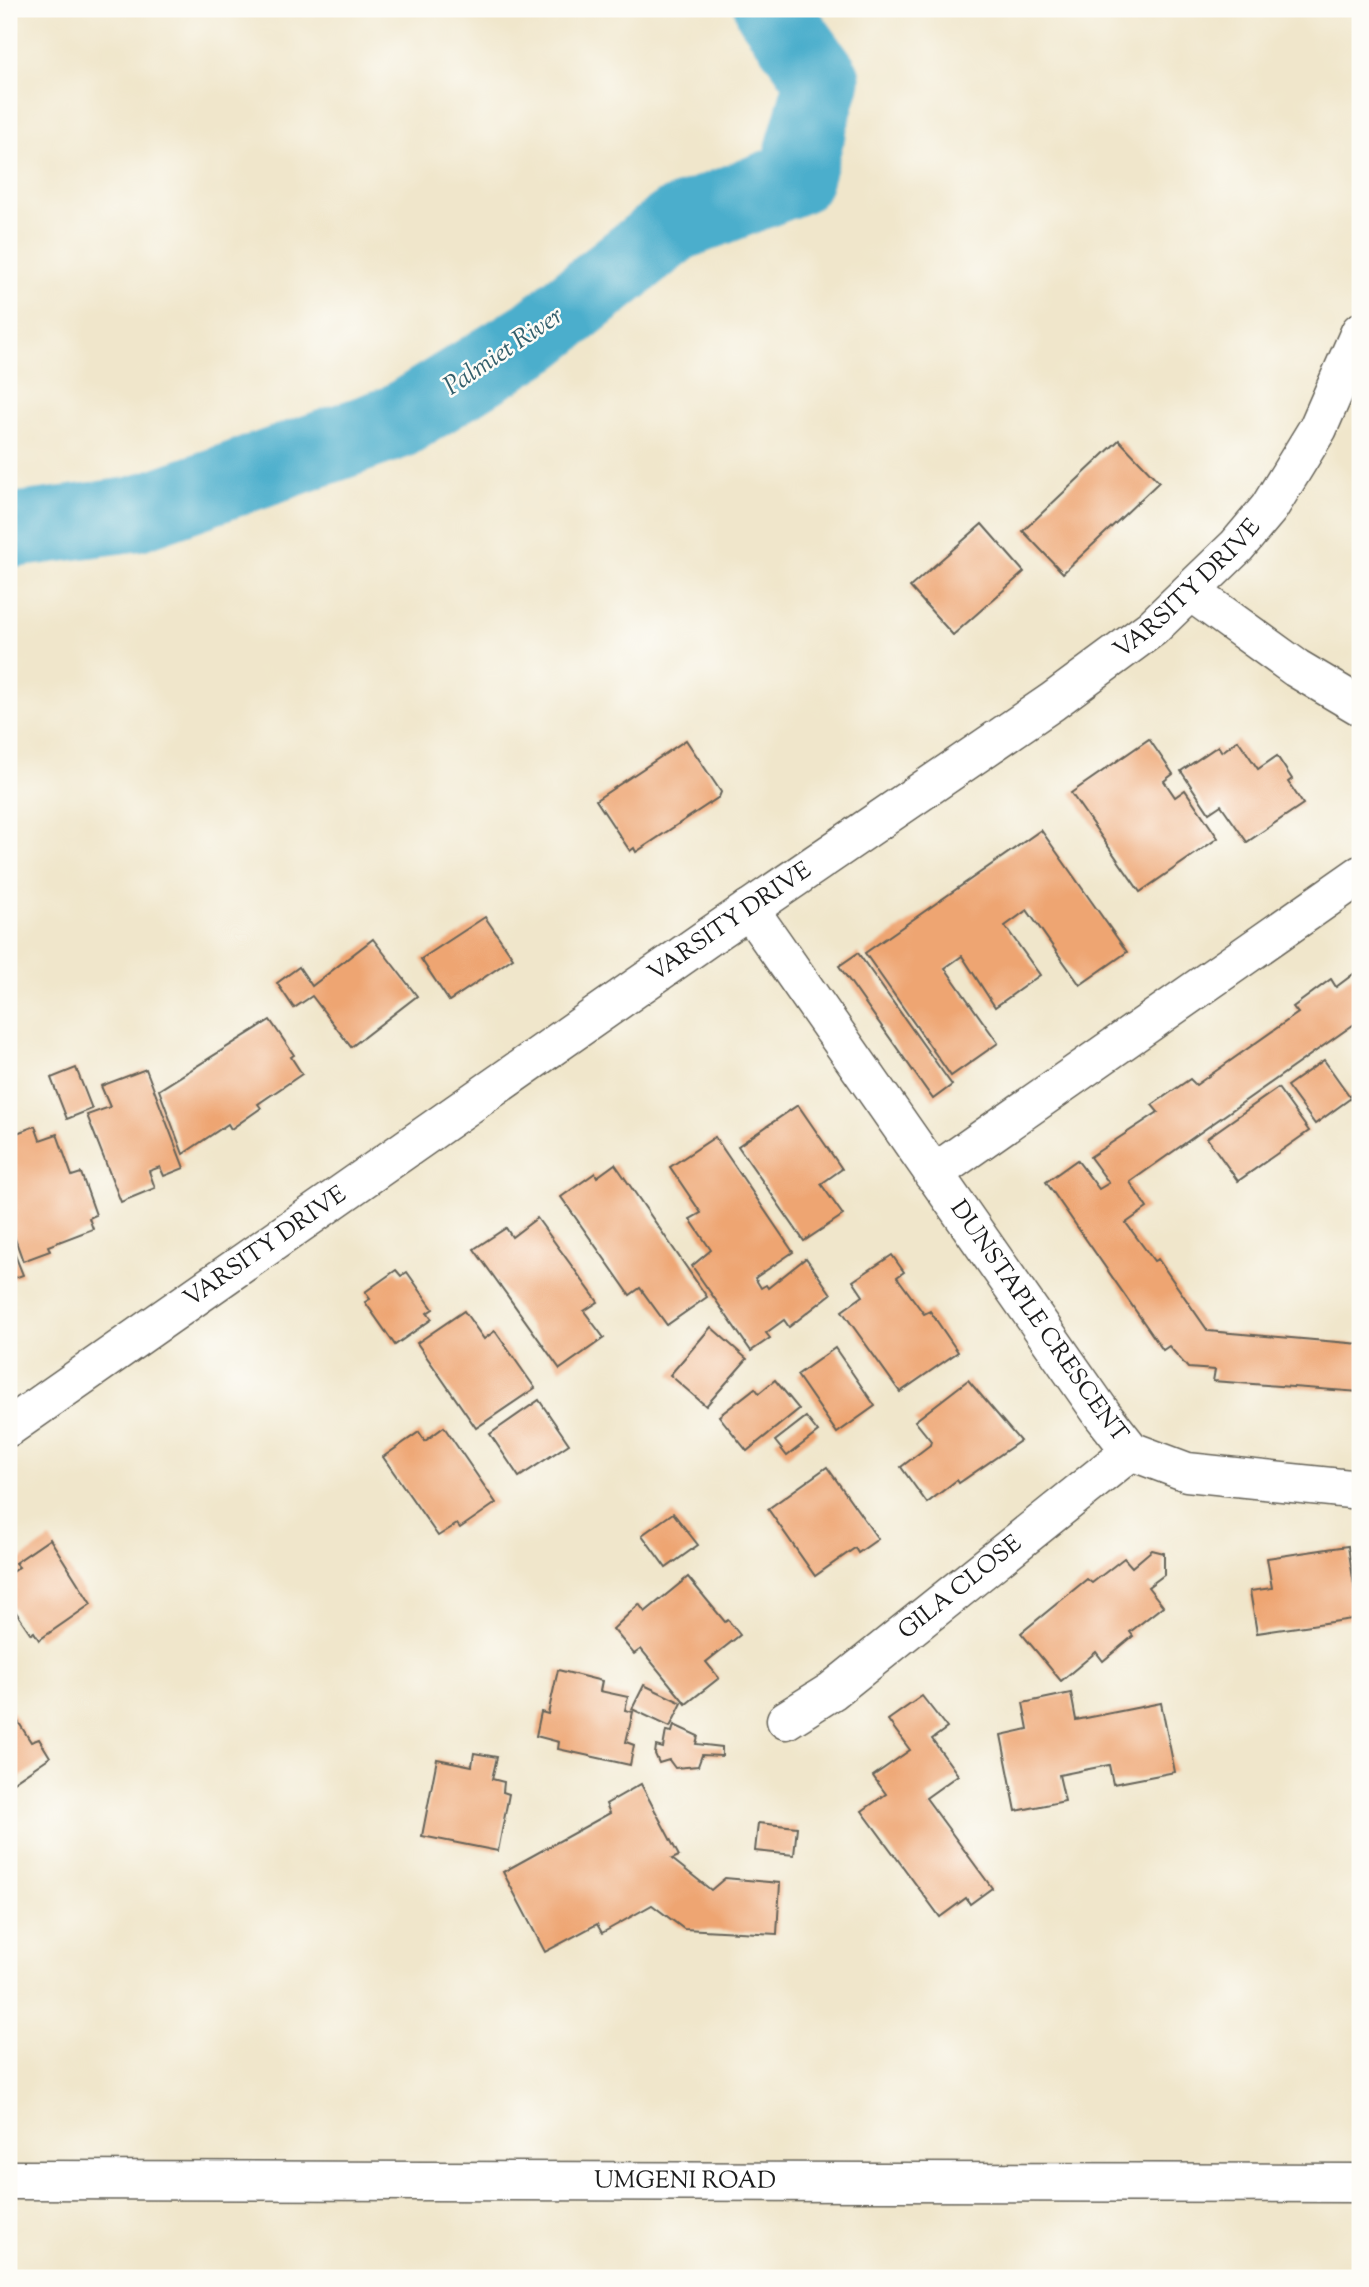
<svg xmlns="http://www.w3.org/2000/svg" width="1369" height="2287" font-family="'Sorts Mill Goudy',serif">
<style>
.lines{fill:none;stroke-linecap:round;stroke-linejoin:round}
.river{stroke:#4caecc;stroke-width:75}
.building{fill:#eea572}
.street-casing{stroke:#666359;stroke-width:41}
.secondary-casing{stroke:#666359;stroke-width:41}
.highway-casing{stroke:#666359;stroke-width:41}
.street{stroke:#fff;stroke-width:38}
.secondary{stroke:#fff;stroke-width:38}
.highway{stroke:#fff;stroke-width:38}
.labels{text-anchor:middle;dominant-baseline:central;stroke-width:5;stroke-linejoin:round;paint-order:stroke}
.street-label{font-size:24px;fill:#1c1c1c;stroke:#fdfcf7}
.water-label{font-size:26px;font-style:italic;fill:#325e6b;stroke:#fdfcf7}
</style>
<rect width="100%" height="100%" fill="#fdfcf7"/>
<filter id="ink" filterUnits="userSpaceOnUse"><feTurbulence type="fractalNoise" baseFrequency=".0143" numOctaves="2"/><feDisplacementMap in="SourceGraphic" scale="14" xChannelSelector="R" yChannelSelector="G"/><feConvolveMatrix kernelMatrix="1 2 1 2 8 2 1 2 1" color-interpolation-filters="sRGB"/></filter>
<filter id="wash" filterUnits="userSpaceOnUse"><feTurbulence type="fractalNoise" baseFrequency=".00686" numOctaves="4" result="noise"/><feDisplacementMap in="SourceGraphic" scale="28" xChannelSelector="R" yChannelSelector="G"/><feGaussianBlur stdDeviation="1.57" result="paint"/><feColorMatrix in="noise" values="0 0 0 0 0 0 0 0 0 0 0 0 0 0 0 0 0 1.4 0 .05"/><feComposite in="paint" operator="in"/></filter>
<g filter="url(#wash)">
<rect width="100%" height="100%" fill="#f0e6cb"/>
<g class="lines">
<path class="river" d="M9 531 135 514 397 422 536 336 675 225 795 178 823 79 772 9"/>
</g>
<g id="blocks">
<g class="building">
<path d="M1119 440 1159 482 1063 573 1023 531Z"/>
<path d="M982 524 1024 572 953 635 910 587Z"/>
<path d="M1149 739 1173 774 1164 781 1175 797 1185 790 1218 838 1140 892 1071 793Z"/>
<path d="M686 740 721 792 719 797 636 852 634 848 630 851 596 800Z"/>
<path d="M1238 740 1258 769 1277 756 1292 779 1288 782 1303 804 1247 842 1221 805 1209 813 1181 771 1218 746 1222 752Z"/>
<path d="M1041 830 1127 952 1080 985 1027 910 1005 926 1040 975 995 1007 962 956 945 968 998 1043 951 1076 865 953Z"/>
<path d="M485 917 513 958 449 1001 421 959Z"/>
<path d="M373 939 417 996 351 1047 312 996 294 1008 277 983 299 967 312 986Z"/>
<path d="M858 953 952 1085 933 1099 839 966Z"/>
<path d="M1360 969V1020L1130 1182 1147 1208 1126 1223 1154 1261 1158 1259 1208 1331 1360 1344V1392L1213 1381 1215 1370 1188 1368 1169 1346 1163 1350 1046 1182 1077 1160 1099 1189 1109 1183 1090 1157 1158 1112 1152 1105 1190 1079 1196 1085 1298 1013 1293 1007 1331 979 1336 987Z"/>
<path d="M270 1020 294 1055 291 1057 302 1074 258 1104 261 1108 231 1129 228 1124 183 1154 159 1090Z"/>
<path d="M1324 1060 1351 1098 1315 1124 1287 1086Z"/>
<path d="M76 1068 92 1109 67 1119 51 1078Z"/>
<path d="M146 1069 184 1168 164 1176 160 1167 149 1171 155 1188 121 1202 87 1115 110 1107 101 1086Z"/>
<path d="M1278 1088 1309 1131 1238 1181 1207 1138Z"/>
<path d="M798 1105 842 1169 821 1184 843 1215 804 1241 738 1146Z"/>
<path d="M35 1126 40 1140 57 1134 72 1176 81 1173 96 1215 89 1218 93 1229 48 1246 50 1251 23 1261 9 1222V1136Z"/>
<path d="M715 1137 793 1252 755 1278 761 1288 766 1285 768 1288 806 1258 831 1294 789 1327 784 1320 766 1333 770 1338 751 1351 692 1266 711 1250 690 1219 701 1213 670 1167Z"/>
<path d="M615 1164 707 1297 667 1325 640 1288 630 1295 561 1197 595 1173 597 1177Z"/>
<path d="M537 1218 598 1302 584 1311 604 1338 560 1369 474 1249 506 1228 512 1237Z"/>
<path d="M9 1240 23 1275 9 1280Z"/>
<path d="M892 1255 904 1272 897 1277 924 1314 930 1311 958 1352 900 1392 842 1311 863 1296 853 1281Z"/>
<path d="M396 1270 401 1276 407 1272 433 1309 427 1313 432 1319 395 1345 365 1302 370 1299 365 1292Z"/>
<path d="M464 1311 484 1339 495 1331 535 1388 476 1428 417 1343Z"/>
<path d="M711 1327 747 1359 706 1406 670 1375Z"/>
<path d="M835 1348 875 1406 837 1433 797 1375Z"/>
<path d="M775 1380 799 1409 747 1451 719 1416 755 1388 759 1393Z"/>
<path d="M968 1380 1020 1441 959 1483 957 1480 927 1503 901 1467 930 1445 931 1441 915 1421Z"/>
<path d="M539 1400 569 1444 519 1477 490 1434Z"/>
<path d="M806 1417 818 1432 787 1456 775 1441Z"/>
<path d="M444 1427 496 1503 460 1528 457 1524 438 1536 383 1457 419 1432 425 1441Z"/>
<path d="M827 1467 878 1539 858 1553 855 1548 815 1576 768 1509Z"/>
<path d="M673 1513 698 1545 666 1568 642 1535Z"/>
<path d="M50 1539 91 1604 39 1640 34 1632 31 1634 9 1602V1574L19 1567 15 1563Z"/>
<path d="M1348 1546 1359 1618 1257 1633 1250 1591 1272 1588 1267 1558Z"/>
<path d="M1152 1550 1164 1553V1575L1148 1587 1163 1606 1130 1632 1133 1636 1103 1661 1096 1652 1061 1681 1021 1633 1087 1579 1092 1583 1124 1558 1132 1567Z"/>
<path d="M688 1577 725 1622 728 1620 740 1635 706 1662 719 1678 686 1704 641 1649 634 1654 613 1629 639 1604 645 1612Z"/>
<path d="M558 1670 602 1681 600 1691 628 1697 625 1710 633 1712 626 1742 634 1745 630 1765 558 1749 559 1742 536 1736 541 1712 548 1714Z"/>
<path d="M644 1685 682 1703 670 1727 632 1709Z"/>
<path d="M1071 1693 1076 1720 1161 1703 1175 1772 1113 1784 1109 1765 1059 1775 1065 1801 1016 1811 1001 1735 1028 1729 1023 1703Z"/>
<path d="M922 1696 947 1728 932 1739 958 1775 926 1798 992 1888 970 1904 966 1898 940 1917 862 1811 886 1794 873 1776 910 1750 888 1720Z"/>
<path d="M9 1707 31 1742 39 1739 50 1757 9 1785Z"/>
<path d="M674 1725 698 1736 696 1744 722 1747V1756L702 1755 698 1766 675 1768 669 1760 659 1763 655 1754 656 1746 663 1748 666 1731 672 1732Z"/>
<path d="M474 1753 497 1757 492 1779 504 1782 503 1792 509 1794 498 1851 422 1836 437 1759 472 1766Z"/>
<path d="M641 1784 679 1856 672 1859 711 1890 725 1878 780 1883 777 1934 684 1929 652 1905 602 1933 597 1924 545 1952 503 1872 610 1813 606 1804Z"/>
<path d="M758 1823 797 1827 794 1855 755 1851Z"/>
</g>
</g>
</g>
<g filter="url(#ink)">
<use href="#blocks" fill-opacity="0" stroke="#666359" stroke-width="2"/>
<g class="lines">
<g class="street-casing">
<g id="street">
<path d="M1191 592 1296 668 1360 706"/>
<path id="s1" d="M749 909 1102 1414 1131 1451 1187 1472 1360 1490"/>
<path d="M933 1174 1360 875"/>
<path id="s2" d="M786 1720 832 1691 1131 1451"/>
</g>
</g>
<g class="secondary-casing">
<g id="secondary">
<path id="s3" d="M9 1427 713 934 1052 702 1152 628 1237 546 1269 508 1318 428 1360 332"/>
</g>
</g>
<g class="highway-casing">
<g id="highway">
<path id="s4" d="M9 2180 1360 2183"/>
</g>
</g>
<use href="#street" class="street"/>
<use href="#secondary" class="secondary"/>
<use href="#highway" class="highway"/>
</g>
</g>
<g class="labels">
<g class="street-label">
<text stroke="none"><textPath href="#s3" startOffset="1447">VARSITY DRIVE</textPath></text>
<text stroke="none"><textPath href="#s3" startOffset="880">VARSITY DRIVE</textPath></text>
<text stroke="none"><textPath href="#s3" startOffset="313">VARSITY DRIVE</textPath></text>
<text stroke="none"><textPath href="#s1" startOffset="504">DUNSTAPLE CRESCENT</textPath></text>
<text stroke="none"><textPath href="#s2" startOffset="219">GILA CLOSE</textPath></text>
<text stroke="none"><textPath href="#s4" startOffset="676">UMGENI ROAD</textPath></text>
</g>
<g class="water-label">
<text transform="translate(504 352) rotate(-34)">Palmiet River</text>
</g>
</g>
<rect width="1369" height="2287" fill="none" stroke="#fdfcf7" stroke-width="35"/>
</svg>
